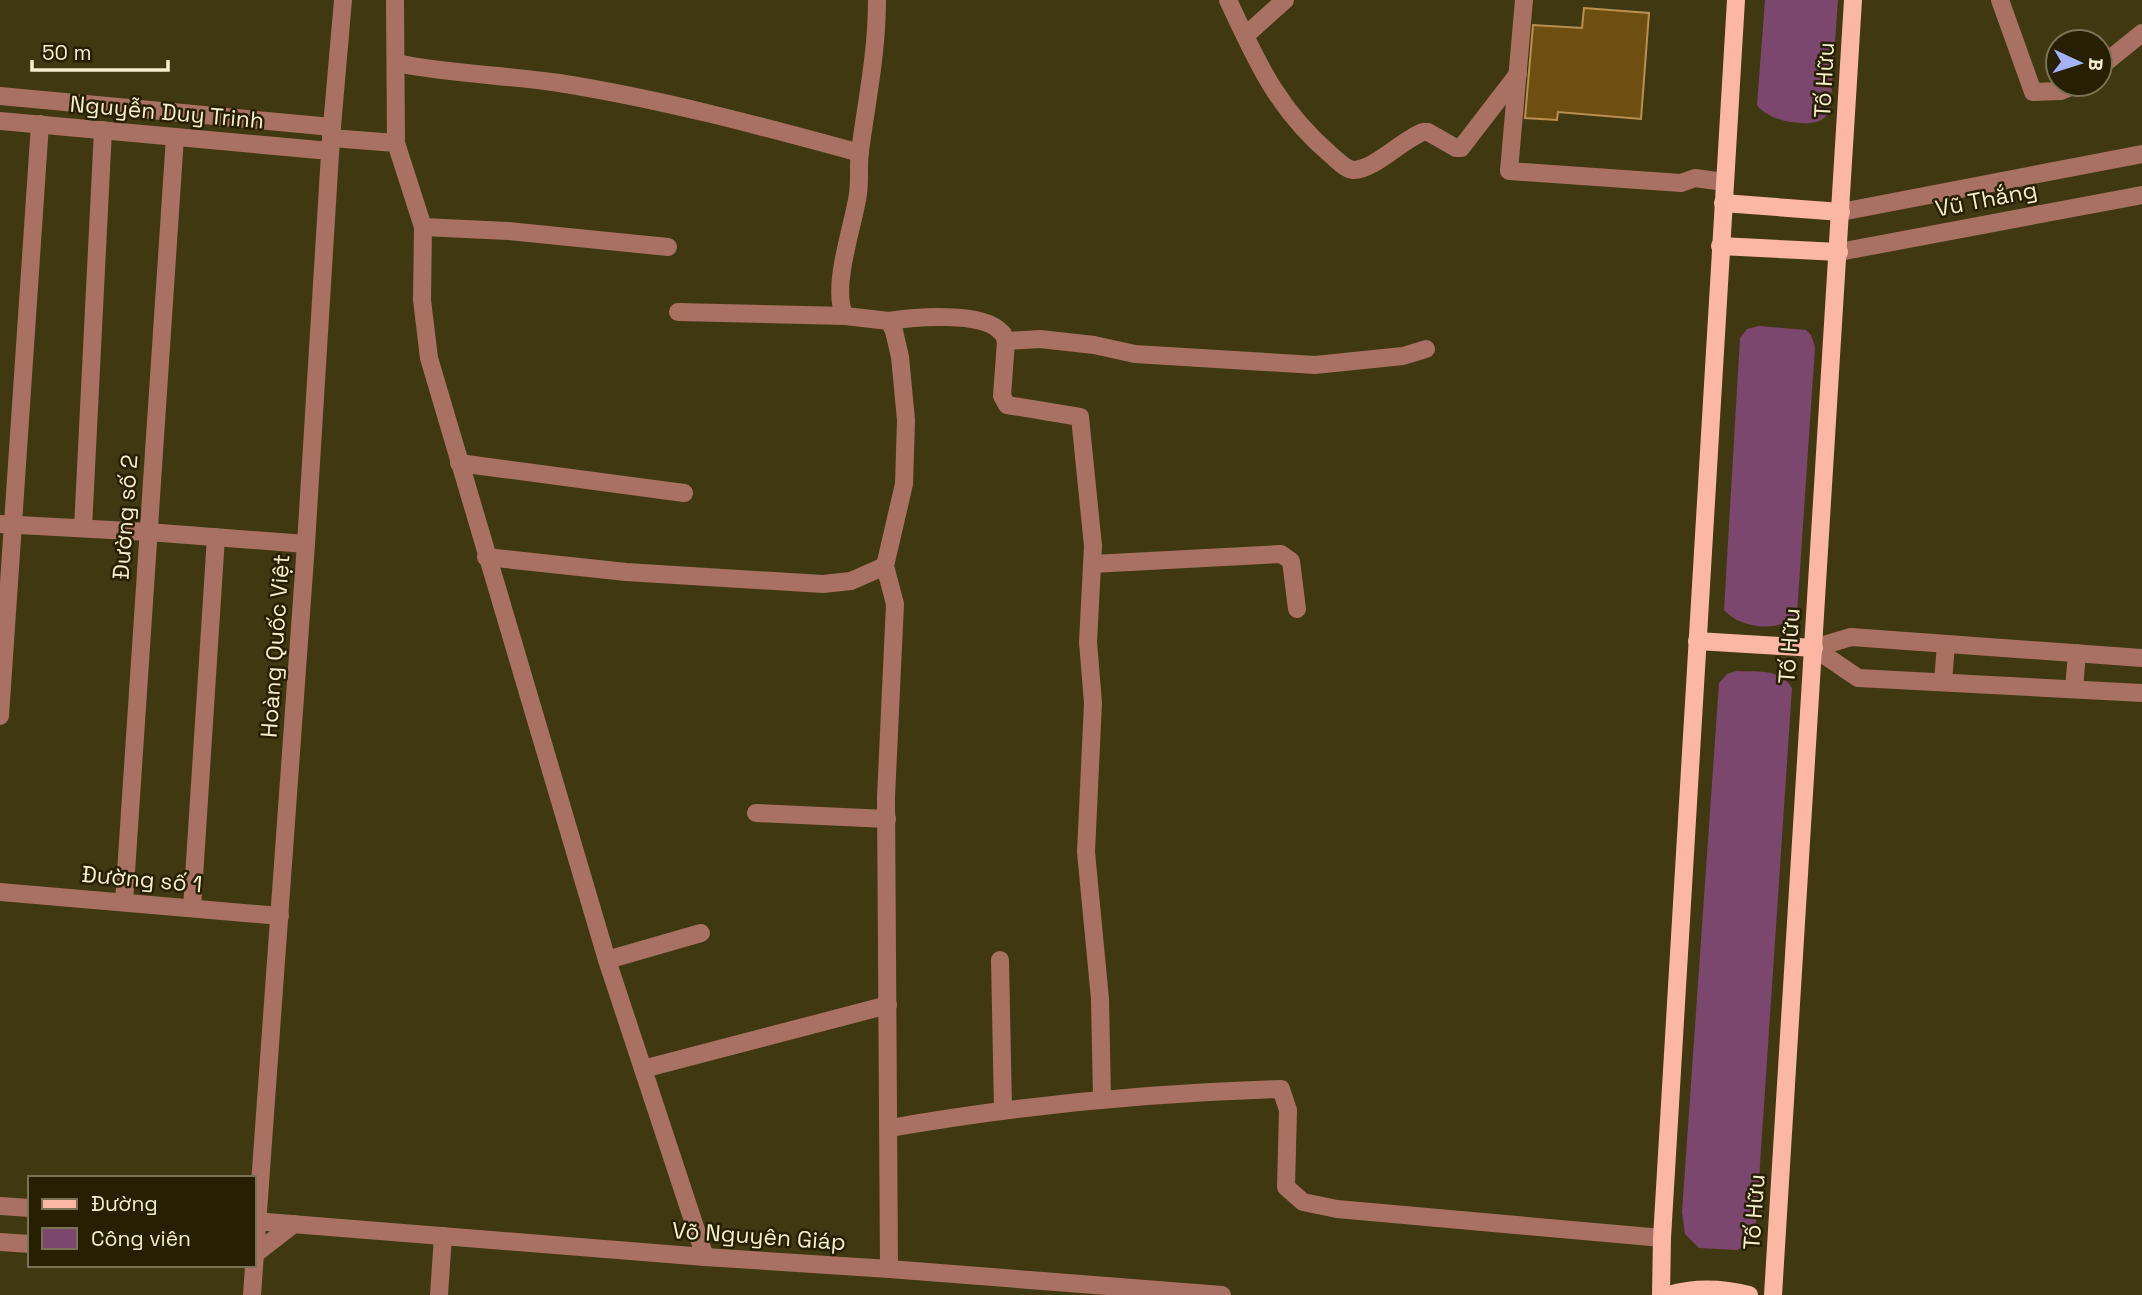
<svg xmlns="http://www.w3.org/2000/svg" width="2142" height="1295" font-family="'Space Grotesk',sans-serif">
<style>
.green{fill:#7b476e}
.building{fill:#6f4e12;stroke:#ba9050;stroke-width:2}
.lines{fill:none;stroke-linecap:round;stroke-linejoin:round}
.minor{stroke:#a87161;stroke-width:18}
.major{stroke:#fbb7a3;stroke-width:18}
.labels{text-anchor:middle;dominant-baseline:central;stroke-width:5;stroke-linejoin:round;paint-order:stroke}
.street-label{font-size:23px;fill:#f7efcb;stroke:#261f01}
</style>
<rect width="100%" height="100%" fill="#403810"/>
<g class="green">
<path d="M1765 0H1838L1830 112C1826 116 1822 121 1816 122 1798 126 1768 120 1757 105Z"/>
<path d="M1759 326 1806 330 1811 335 1815 347 1797 614C1780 634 1739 628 1724 610L1740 338 1747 329Z"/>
<path d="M1736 671C1757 672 1781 668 1792 688L1756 1224 1749 1244 1737 1250 1699 1248 1685 1234 1682 1212 1719 683 1727 674Z"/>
</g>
<path class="building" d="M1584 8 1649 13 1641 119 1558 112 1557 120 1525 118 1533 25 1582 28Z"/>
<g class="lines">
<g class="minor">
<path d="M395 0 396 143"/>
<path d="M877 0C877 52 867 99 860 151 858 165 860 180 858 194 854 224 830 289 845 316L889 321 894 331 900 357 906 420 904 484 885 566 895 604 886 797 889 1269"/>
<path d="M1228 0C1257 62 1277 109 1331 155 1337 160 1345 169 1353 170 1373 171 1403 139 1423 132H1428L1456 148H1461L1518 74"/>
<path d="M1524 0 1509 171 1681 183 1695 178 1724 182"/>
<path d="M2000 0 2033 92 2061 91 2078 84"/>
<path d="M1245 36 1285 0"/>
<path d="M396 63C450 74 505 75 559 83 661 99 761 126 860 153"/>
<path d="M2100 67 2142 33"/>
<path d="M0 96 332 127"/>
<path d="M0 121 330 151"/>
<path d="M331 138 396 143 423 227 422 300 429 358 607 960 705 1257"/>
<path d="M1841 212 2142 154"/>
<path d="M423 227 508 231 668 247"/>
<path d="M1839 252 2142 195"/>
<path d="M678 312 845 316"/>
<path d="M889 321C914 317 983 311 1001 332 1004 334 1005 338 1006 341"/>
<path d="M459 463 684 493"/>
<path d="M0 524 148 532 306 544"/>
<path d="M83 528 103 130"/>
<path d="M486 557 626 572 823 584 851 581 885 566"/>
<path d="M1092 564 1281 554 1291 561 1297 609"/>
<path d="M1814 648 1858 678 2142 693"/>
<path d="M1814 648 1851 637 2142 658"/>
<path d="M1943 682 1946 644"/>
<path d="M2074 689 2077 653"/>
<path d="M0 716 40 124"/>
<path d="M756 813 887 819"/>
<path d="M0 892 280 916"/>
<path d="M124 902 175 137"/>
<path d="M192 908 216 537"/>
<path d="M607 960 701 933"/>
<path d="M1000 960 1003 1110"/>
<path d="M643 1069 888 1005"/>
<path d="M1102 1098 1100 999 1086 852 1093 703 1088 642 1093 546 1080 417 1007 405 1002 396 1006 341 1040 339 1094 345 1135 354 1315 365 1403 356 1426 349"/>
<path d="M890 1128C1020 1105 1149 1093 1281 1089L1288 1110 1286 1187 1303 1202 1337 1209 1662 1238"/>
<path d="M0 1206 30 1208"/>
<path d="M254 1221 705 1257 889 1269 1222 1295"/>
<path d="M0 1242 30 1244"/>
<path d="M254 1255 294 1224"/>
<path d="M252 1295 306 544 331 138 343 0"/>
<path d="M439 1295 443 1236"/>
</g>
<g class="major">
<path d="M1723 203 1841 212"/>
<path d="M1720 246 1839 252"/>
<path d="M1697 641 1814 648"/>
<path d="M1661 1295 1662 1238 1736 0"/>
<path d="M1669 1295C1696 1287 1721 1288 1749 1295"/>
<path d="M1773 1295 1853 0"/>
</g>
</g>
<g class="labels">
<g class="street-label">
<text transform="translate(1824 80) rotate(-87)">Tố Hữu</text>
<text transform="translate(167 112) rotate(5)">Nguyễn Duy Trinh</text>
<text transform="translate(1986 199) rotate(-11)">Vũ Thắng</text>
<text transform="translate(125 517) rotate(-86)">Đường số 2</text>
<text transform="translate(275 646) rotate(-86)">Hoàng Quốc Việt</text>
<text transform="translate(1789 646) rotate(-86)">Tố Hữu</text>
<text transform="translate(142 879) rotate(5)">Đường số 1</text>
<text transform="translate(1754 1212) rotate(-86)">Tố Hữu</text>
<text transform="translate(759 1236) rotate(4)">Võ Nguyên Giáp</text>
</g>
</g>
<rect x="28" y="1176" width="228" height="91" fill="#261f01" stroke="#7a7252" stroke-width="2"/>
<rect x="42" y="1199" width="35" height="10" fill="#fbb7a3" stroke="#7a7252" stroke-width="2"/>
<text x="91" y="1211" font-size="21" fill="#f7efcb">Đường</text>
<rect x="42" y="1228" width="35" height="21" fill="#7b476e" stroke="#7a7252" stroke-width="2"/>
<text x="91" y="1246" font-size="21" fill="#f7efcb">Công viên</text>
<g transform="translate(2079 63) rotate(94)"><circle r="33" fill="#261f01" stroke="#7a7252" stroke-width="2"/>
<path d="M0-5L12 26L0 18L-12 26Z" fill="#a6b1fc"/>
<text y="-10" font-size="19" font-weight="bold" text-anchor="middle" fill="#f7efcb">B</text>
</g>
<path d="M32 60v10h136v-10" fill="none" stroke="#f7efcb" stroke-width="3.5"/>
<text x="42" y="60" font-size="21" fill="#f7efcb" stroke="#261f01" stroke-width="5" paint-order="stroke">50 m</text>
</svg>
